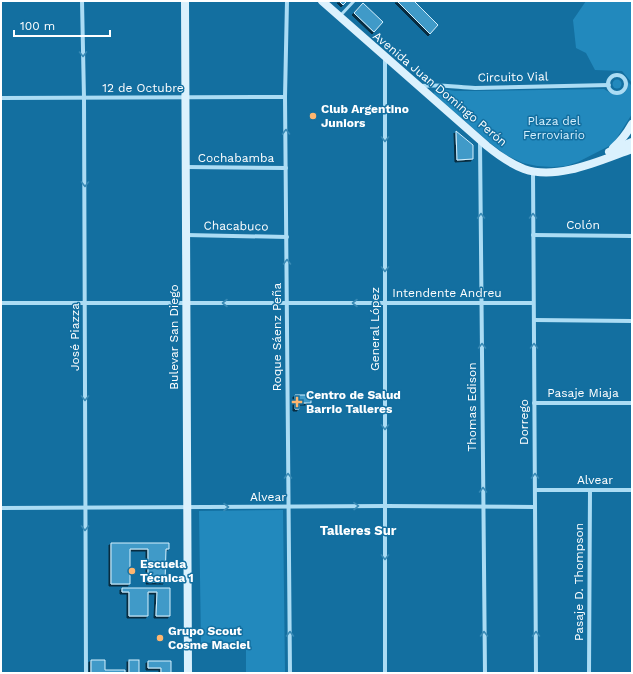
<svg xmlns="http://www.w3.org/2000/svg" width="633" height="674" font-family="'Work Sans',sans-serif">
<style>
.green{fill:#2289bd}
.building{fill:#409ac8;stroke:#d4f0fe;filter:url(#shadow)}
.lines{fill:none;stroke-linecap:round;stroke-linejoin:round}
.lane{stroke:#abdcf4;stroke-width:3}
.street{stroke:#abdcf4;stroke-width:4}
.secondary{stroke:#dbf1fd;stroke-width:8}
.oneway{stroke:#398ab5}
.poi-dot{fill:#ffb66f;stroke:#136fa0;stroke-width:1.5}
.labels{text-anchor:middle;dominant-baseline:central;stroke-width:3;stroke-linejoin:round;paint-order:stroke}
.street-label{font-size:12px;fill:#fff;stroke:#136fa0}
.poi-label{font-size:12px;font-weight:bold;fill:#fff;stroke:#136fa0;text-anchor:start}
.park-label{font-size:12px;fill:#d4f0fe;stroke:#136fa0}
.neighbourhood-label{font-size:13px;font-weight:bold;fill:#fff;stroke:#136fa0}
</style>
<defs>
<filter id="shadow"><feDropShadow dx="-2" dy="2" stdDeviation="0" flood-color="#0009"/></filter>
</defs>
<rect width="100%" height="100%" fill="#136fa0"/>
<g class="green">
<path d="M586 1H632V83L622 71 595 70 586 53 576 48 573 20Z"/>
<circle cx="617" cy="84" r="4.5"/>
<path d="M628 82 632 86V114L613 144 578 162 566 166 552 167 537 166 523 163 506 155 489 142 434 94 435 88 455 91H473L604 89C612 94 615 96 624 93L627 89Z"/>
<path d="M283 510 285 673H246V642L201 643 199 511Z"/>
</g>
<g class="building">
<path d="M339 1H347L343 5Z"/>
<path d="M397 1H414L438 25 430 34Z"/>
<path d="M363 3 383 22 374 32 354 13Z"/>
<path d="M456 131 473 145V159L457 160Z"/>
<path d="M295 395H311V403H299V409H295Z"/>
<path d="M111 543H169V549H166L165 582H148V549H130V584H111Z"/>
<path d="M122 588H170V616H156L157 592H148V616H129V592H122Z"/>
<path d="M91 660H105V670H125V673H91Z"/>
<rect x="129" y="660" width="10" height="13"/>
<path d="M148 661H171V673H161V668H148Z"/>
</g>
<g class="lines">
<path class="lane" d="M340 16 354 1"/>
<g class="street">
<path d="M82 1 84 98 86 673"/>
<path d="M287 1 285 97 290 673"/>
<path d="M385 58V673"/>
<circle cx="617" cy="84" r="9"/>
<path d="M420 86C438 84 456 87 475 88L609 85"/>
<path d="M1 98 285 97"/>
<path d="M480 141 485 673"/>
<path d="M186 167 286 168"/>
<path d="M533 171 536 673"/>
<path d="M186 235 287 237"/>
<path d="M533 235 632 236"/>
<path d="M1 303H533"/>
<path d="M534 320 632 321"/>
<path d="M534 403H632"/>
<path d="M535 490H632"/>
<path d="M1 508 386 506 535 507"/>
<path d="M589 673 590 490"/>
</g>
<g class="secondary">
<path d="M185 1 188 673"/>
<path d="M322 1 487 146C498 155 511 164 524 169 557 181 601 160 632 149"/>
<path d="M613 148C621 141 627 133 632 124"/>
<path d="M609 152 632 142"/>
</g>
</g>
<defs><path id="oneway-chevron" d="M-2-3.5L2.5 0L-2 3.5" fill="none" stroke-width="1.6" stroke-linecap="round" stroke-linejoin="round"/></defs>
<g class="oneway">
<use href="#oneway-chevron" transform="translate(83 54) rotate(89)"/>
<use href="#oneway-chevron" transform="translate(286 132) rotate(-91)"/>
<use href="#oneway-chevron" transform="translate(385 139) rotate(90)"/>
<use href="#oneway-chevron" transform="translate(85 184) rotate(90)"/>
<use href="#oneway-chevron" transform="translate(481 216) rotate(-91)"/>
<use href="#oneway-chevron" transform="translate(533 216) rotate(-90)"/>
<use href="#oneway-chevron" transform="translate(287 262) rotate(-90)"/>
<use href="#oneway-chevron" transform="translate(385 269) rotate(90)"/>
<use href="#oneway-chevron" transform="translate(225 303) rotate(-180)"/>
<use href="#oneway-chevron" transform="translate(355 303) rotate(180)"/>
<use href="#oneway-chevron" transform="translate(482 346) rotate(-90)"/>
<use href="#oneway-chevron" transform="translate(534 346) rotate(-90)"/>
<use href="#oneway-chevron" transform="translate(85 398) rotate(90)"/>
<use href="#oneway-chevron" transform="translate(385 427) rotate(90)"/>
<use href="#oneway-chevron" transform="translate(288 476) rotate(-90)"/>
<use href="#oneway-chevron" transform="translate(535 476) rotate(-90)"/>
<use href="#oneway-chevron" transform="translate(483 490) rotate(-90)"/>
<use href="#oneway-chevron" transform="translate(356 506) rotate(-1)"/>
<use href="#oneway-chevron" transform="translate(226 507)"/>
<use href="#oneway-chevron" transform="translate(85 528) rotate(90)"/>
<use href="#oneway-chevron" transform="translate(385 557) rotate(90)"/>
<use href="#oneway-chevron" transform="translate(290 634) rotate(-90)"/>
<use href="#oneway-chevron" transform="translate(484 634) rotate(-90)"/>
<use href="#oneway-chevron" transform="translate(536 634) rotate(-90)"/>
</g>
<g class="poi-dot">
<circle cx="313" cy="116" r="4"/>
<path d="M295 396h4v4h4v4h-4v4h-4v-4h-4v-4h4z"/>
<circle cx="132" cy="571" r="4"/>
<circle cx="160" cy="638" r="4"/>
</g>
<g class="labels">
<g class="street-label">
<text transform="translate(513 77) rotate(-1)">Circuito Vial</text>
<text x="143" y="88">12 de Octubre</text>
<text transform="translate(440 89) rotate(40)">Avenida Juan Domingo Perón</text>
<text x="236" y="158">Cochabamba</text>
<text x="583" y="225">Colón</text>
<text transform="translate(236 226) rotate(1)">Chacabuco</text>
<text x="447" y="293">Intendente Andreu</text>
<text transform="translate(375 329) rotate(-90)">General López</text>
<text transform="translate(75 337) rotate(-90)">José Piazza</text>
<text transform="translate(174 337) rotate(-90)">Bulevar San Diego</text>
<text transform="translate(277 337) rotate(-90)">Roque Sáenz Peña</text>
<text x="583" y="393">Pasaje Miaja</text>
<text transform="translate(472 407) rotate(-90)">Thomas Edison</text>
<text transform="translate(524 422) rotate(-90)">Dorrego</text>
<text x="595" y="480">Alvear</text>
<text x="268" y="497">Alvear</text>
<text transform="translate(579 582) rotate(-90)">Pasaje D. Thompson</text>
</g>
<g class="poi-label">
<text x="321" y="109">Club Argentino<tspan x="321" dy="14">Juniors</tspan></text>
<text x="306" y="395">Centro de Salud<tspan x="306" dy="14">Barrio Talleres</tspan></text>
<text x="140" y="564">Escuela<tspan x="140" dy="14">Técnica 1</tspan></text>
<text x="168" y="631">Grupo Scout<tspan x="168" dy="14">Cosme Maciel</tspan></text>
</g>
<g class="park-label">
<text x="554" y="121">Plaza del<tspan x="554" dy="14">Ferroviario</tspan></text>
</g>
<g class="neighbourhood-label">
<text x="358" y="530">Talleres Sur</text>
</g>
</g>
<rect width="633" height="674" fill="none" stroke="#ffffff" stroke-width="4"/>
<path d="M14 30v6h96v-6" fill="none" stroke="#ffffff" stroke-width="2"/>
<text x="20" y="30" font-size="12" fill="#ffffff" stroke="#136fa0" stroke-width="3" paint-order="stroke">100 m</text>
</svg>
